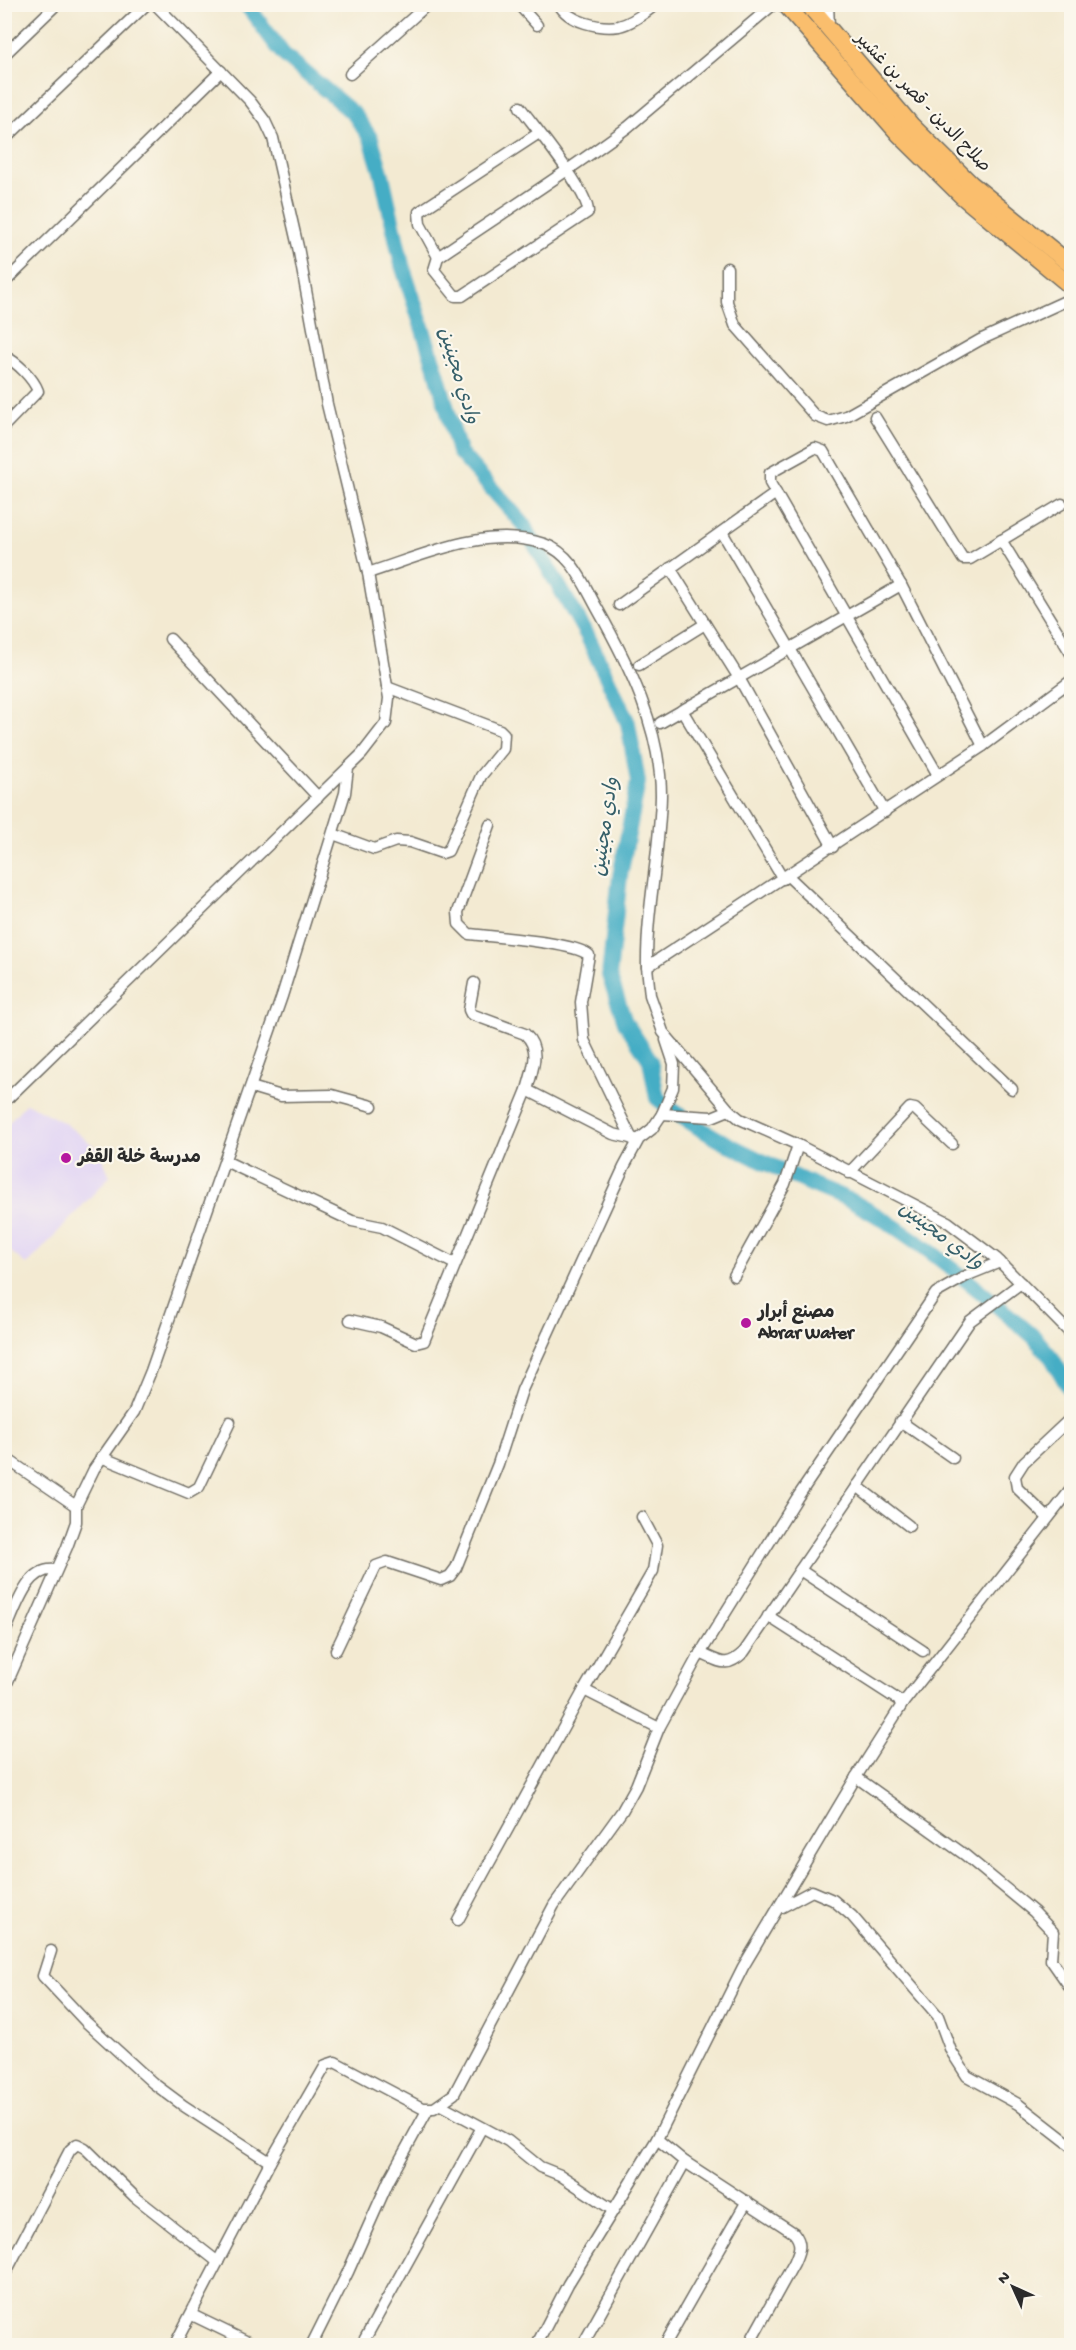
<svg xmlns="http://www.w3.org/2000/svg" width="1076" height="2350" font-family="'Gochi Hand','Playpen Sans Arabic',sans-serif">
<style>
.built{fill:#e1d4f4}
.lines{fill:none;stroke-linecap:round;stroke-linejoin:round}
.river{stroke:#45adc5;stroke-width:16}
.minor-casing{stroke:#716e65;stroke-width:13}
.highway-casing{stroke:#716e65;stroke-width:19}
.minor{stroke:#fff;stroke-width:10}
.highway{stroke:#fabe6d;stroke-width:16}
.poi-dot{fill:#b5179e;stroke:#fbf7ec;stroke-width:2}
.labels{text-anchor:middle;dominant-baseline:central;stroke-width:4.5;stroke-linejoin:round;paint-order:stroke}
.street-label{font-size:18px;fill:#2b2b2b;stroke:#fbf7ec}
.poi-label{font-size:18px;font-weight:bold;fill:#2b2b2b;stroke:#fbf7ec;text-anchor:start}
.water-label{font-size:20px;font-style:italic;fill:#355f69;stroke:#fbf7ec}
</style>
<rect width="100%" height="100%" fill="#fbf7ec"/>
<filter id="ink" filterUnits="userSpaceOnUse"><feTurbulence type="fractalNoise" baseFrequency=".0167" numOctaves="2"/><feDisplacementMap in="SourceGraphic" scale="12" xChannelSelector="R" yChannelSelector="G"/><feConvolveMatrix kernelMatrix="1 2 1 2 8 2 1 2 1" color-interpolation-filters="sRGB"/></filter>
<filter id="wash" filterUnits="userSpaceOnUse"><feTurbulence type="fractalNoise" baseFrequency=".008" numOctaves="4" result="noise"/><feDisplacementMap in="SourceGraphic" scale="24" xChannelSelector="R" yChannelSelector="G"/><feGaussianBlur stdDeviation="1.35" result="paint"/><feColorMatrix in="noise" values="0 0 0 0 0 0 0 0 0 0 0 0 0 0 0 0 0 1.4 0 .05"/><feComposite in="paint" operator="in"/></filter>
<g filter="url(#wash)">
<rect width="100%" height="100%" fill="#f3ead2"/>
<path class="built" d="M26 1103 63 1122 98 1149 110 1176 27 1265 4 1246 5 1127Z"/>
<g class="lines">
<path class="river" d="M246 4 283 54 354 114 371 139 382 175 402 265 437 373 459 452 523 524 587 635 628 723 638 782 620 876 609 975 625 1022 650 1060 657 1098C698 1133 752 1156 800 1179 818 1188 837 1194 855 1203 920 1238 978 1289 1034 1337L1052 1358 1072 1393"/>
</g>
</g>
<g filter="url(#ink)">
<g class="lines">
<g class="minor-casing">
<g id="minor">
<path d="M518 4 537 25"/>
<path d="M559 4C568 22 600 29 619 26 633 23 645 12 657 4"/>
<path d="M828 4 829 27"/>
<path d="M4 55 57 4"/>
<path d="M350 74 428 4"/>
<path d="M520 107C534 126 589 192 588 212L462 296H455L434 270 438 257C501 214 566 173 628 127L774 4"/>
<path d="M4 140 147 4"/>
<path d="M438 257 420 224 419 212 539 133"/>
<path d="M727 268V302L735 325 815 416 828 421 846 416 980 340 1072 298"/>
<path d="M4 283 221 71"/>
<path d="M4 356C17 362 33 378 38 391L4 426"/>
<path d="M875 417 963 559H970L1062 504"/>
<path d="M722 532 885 812"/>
<path d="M1001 540 1072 655"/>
<path d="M670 568 739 678 833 847"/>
<path d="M368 573C422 556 486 525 544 544 572 553 584 585 597 608 629 665 661 729 661 795 660 853 646 910 647 967L650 995 663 1032 729 1110 740 1119 798 1145 948 1222 997 1259 1072 1335"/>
<path d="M619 605 776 493"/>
<path d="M170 639 318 797"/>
<path d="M639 665 705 624"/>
<path d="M682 710 783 879"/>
<path d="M660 723 901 585"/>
<path d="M938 775 770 483V473L815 448 823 451 901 585 983 746"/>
<path d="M490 825 458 912 459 924 469 934C493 937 573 942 589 955L581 1002 584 1040 632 1139"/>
<path d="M333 834 374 849 396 841 410 842 442 853 448 851 481 776 503 749 504 734 500 730 387 687"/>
<path d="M788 876 1012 1089"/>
<path d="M647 967 983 746 1072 680"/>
<path d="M251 1087 281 1096 332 1095 372 1106"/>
<path d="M527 1090 613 1134 635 1139"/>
<path d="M4 1102 362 754 386 723 389 698 368 573 327 404 298 247 273 138 265 121 250 101 155 4"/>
<path d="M662 1114 712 1117 729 1110"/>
<path d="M225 1161 352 1221 382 1227 455 1264"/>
<path d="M849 1173 910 1108 915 1109 952 1144"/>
<path d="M734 1276 785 1184 798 1145"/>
<path d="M350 1320 381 1327 416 1343 424 1341 527 1090C532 1070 542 1050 525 1034L471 1014 469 1010 474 983"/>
<path d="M900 1421 953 1458"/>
<path d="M4 1457 76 1506"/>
<path d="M101 1457 189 1493 199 1487 230 1422"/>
<path d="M857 1486 909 1526"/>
<path d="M642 1517 657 1545 653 1571 584 1690 659 1728"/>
<path d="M1047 1517 1017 1488 1015 1476 1024 1462 1072 1417"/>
<path d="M800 1570 923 1651"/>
<path d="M768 1616 903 1703"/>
<path d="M4 1634C15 1613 26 1565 56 1570"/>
<path d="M336 1650 376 1566 387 1562 441 1580 450 1576 456 1568 498 1464 522 1390 624 1167 639 1139 652 1129 662 1114 673 1088 674 1064 666 1040"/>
<path d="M700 1653C721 1662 726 1669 744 1652L970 1321 1021 1283"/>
<path d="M4 1690 67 1547 76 1522V1506L94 1469 134 1412 151 1371 282 996 345 793 348 768"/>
<path d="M856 1777 965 1855 1034 1912 1053 1932 1051 1960 1072 1990"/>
<path d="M782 1907 812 1891 833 1900 852 1916 938 2016 951 2051 967 2076 1018 2104 1072 2146"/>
<path d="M458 1920 584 1690"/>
<path d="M51 1951 43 1976 86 2022 153 2083 184 2106 270 2162"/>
<path d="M441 2105 508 2141 540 2167 560 2175 613 2210"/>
<path d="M657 2139 685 2162 794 2233C803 2244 799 2251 794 2263L748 2346"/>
<path d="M4 2276 70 2150 77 2144 85 2148 135 2197 218 2262"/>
<path d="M192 2315 256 2346"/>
<path d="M174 2346 270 2162 326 2065 335 2062 422 2108H434L454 2094 554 1905 622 1811 636 1786 659 1728 696 1660 797 1498 936 1293 968 1275 1000 1262"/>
<path d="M311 2346 348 2272 389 2180 428 2109"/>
<path d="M361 2346 481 2129"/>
<path d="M536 2346 568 2284 657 2139 743 1967 856 1777 903 1703 1072 1488"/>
<path d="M582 2346 685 2162"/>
<path d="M664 2346 747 2201"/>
</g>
</g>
<g class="highway-casing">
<g id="highway">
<path d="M785 4 899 134 962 196 1072 287"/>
<path d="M808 4 911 125 971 184 1072 266"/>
</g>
</g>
<use href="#minor" class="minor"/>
<use href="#highway" class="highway"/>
</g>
</g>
<g class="poi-dot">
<circle cx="66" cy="1158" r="6"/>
<circle cx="746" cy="1323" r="6"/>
</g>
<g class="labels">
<g class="street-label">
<text transform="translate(922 103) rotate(46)">صلاح الدين - قصر بن غشير</text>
</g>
<g class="poi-label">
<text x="78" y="1158">مدرسة خلة القفر</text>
<text x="758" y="1313">مصنع أبرار<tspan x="758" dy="21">Abrar Water</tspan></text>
</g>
<g class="water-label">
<text transform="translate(457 376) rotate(73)">وادي مجينين</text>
<text transform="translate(607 827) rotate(-82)">وادي مجينين</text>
<text transform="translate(940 1237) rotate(37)">وادي مجينين</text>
</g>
</g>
<rect width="1076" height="2350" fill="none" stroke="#fbf7ec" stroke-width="24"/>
<g transform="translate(1013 2287) rotate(315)" stroke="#fbf7ec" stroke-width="4.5" paint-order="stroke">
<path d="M0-4.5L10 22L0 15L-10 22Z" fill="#2b2b2b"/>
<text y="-9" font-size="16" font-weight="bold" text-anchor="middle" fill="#2b2b2b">N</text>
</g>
</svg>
